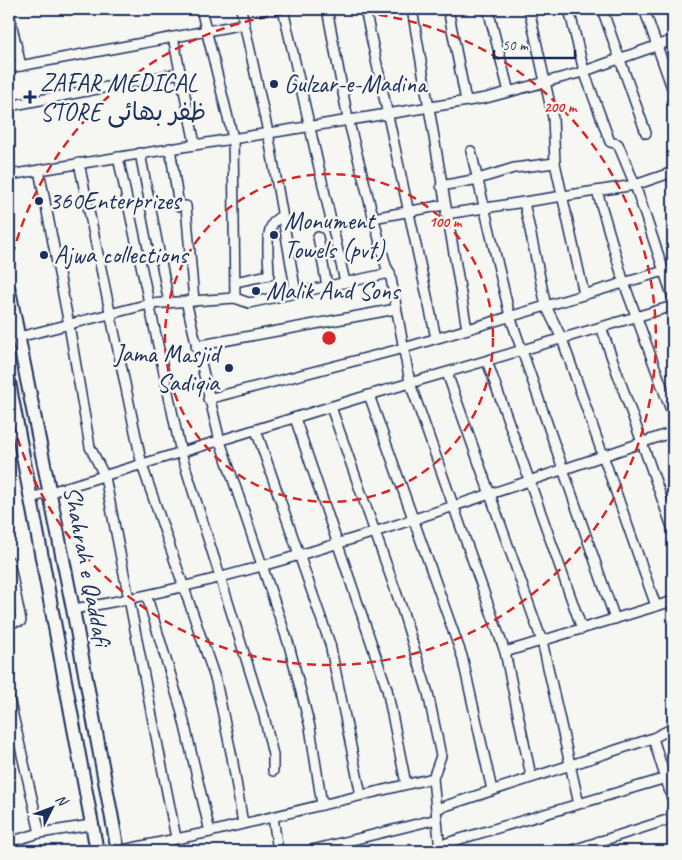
<svg xmlns="http://www.w3.org/2000/svg" width="682" height="860" font-family="Caveat,'Playpen Sans Arabic',sans-serif">
<style>
.lines{fill:none;stroke-linecap:round;stroke-linejoin:round}
.street-casing{stroke:#1b2f5e;stroke-width:12}
.secondary-casing{stroke:#1b2f5e;stroke-width:16}
.street{stroke:#f6f6f2;stroke-width:9}
.secondary{stroke:#f6f6f2;stroke-width:12}
.ring{fill:none;stroke:#d62828;stroke-width:2.5;stroke-dasharray:9 6}
.poi-dot{fill:#1b2f5e;stroke:#f6f6f2;stroke-width:2}
.labels{text-anchor:middle;dominant-baseline:central;stroke-width:5;stroke-linejoin:round;paint-order:stroke}
.poi-label{font-size:25px;fill:#1b2f5e;stroke:#f6f6f2;text-anchor:start}
.street-label{font-size:25px;fill:#1b2f5e;stroke:#f6f6f2}
.centre{fill:#d62828;stroke:#f6f6f2;stroke-width:2.5}
.ring-label{font-size:15px;text-anchor:middle;font-weight:bold;fill:#d62828;stroke:#f6f6f2;stroke-width:5;stroke-linejoin:round;paint-order:stroke}
</style>
<rect width="100%" height="100%" fill="#f6f6f2"/>
<filter id="ink" filterUnits="userSpaceOnUse"><feTurbulence type="fractalNoise" baseFrequency=".02" numOctaves="2"/><feDisplacementMap in="SourceGraphic" scale="10" xChannelSelector="R" yChannelSelector="G"/><feConvolveMatrix kernelMatrix="1 2 1 2 8 2 1 2 1" color-interpolation-filters="sRGB"/></filter>
<g filter="url(#ink)">
<g class="lines">
<g class="street-casing">
<g id="street">
<path d="M201 9 233 138 235 298"/>
<path d="M241 9 268 132 296 293"/>
<path d="M283 9 345 282"/>
<path d="M327 9 348 119 386 266 390 273 410 383 505 652 531 776"/>
<path d="M365 9 436 338"/>
<path d="M412 9 467 329"/>
<path d="M448 9 466 101"/>
<path d="M488 9 509 92"/>
<path d="M529 9 553 118 555 163 584 294"/>
<path d="M569 9 584 71 610 142 618 144 635 185 673 298"/>
<path d="M602 9 646 133"/>
<path d="M644 9 672 88"/>
<path d="M9 13 21 66"/>
<path d="M173 37 195 144"/>
<path d="M9 68 244 24"/>
<path d="M9 106 180 73"/>
<path d="M170 148 179 206H186L194 301"/>
<path d="M471 151 510 316 615 619"/>
<path d="M140 153 169 303"/>
<path d="M118 157 181 453 264 716 273 755V771"/>
<path d="M79 163 142 465 216 681 232 757 243 824"/>
<path d="M39 170 69 325 90 447 105 477 176 838"/>
<path d="M9 175 486 98 579 73 673 40"/>
<path d="M441 186 478 179 514 168 555 163"/>
<path d="M597 191 624 283 673 416"/>
<path d="M524 202 546 306 562 339 656 606"/>
<path d="M446 214 635 185 673 172"/>
<path d="M373 218 444 205"/>
<path d="M318 237 327 286"/>
<path d="M235 282 269 275C269 256 262 224 282 216"/>
<path d="M186 301 220 441 289 645 310 727 322 805"/>
<path d="M601 327 673 530"/>
<path d="M19 337 149 304 235 298 249 303 390 273"/>
<path d="M196 346 396 309"/>
<path d="M487 361 582 629"/>
<path d="M447 373 542 641 579 804"/>
<path d="M369 395 462 656 492 790"/>
<path d="M208 399 404 348 664 271"/>
<path d="M331 407 402 609 428 693 441 756 433 778 440 851"/>
<path d="M295 418 387 689 406 784"/>
<path d="M256 430 330 644 361 795"/>
<path d="M31 498 369 395 673 306"/>
<path d="M9 561 21 621 9 622"/>
<path d="M147 597 181 709 210 832"/>
<path d="M73 609C173 593 269 565 365 535 468 502 571 467 673 432"/>
<path d="M505 652 673 601"/>
<path d="M9 698 40 833"/>
<path d="M653 738 673 802"/>
<path d="M436 809 653 738 673 728"/>
<path d="M273 817 278 851"/>
<path d="M599 841 604 851"/>
<path d="M9 842 40 833 91 825"/>
<path d="M440 845 673 776"/>
<path d="M118 851 210 832 433 778"/>
<path d="M308 851 437 819"/>
<path d="M570 851 673 818"/>
</g>
</g>
<g class="secondary-casing">
<g id="secondary">
<path d="M9 290 73 609 118 851"/>
<path d="M9 382 97 851"/>
</g>
</g>
<use href="#street" class="street"/>
<use href="#secondary" class="secondary"/>
</g>
</g>
<g class="ring">
<circle cx="329" cy="338" r="164"/>
<path d="M9 270A327 327 0 1 1 9 406"/>
</g>
<g class="poi-dot">
<circle cx="274" cy="84" r="5"/>
<path d="M27.5 89.5h5v5h5v5h-5v5h-5v-5h-5v-5h5z"/>
<circle cx="39" cy="201" r="5"/>
<circle cx="274" cy="235" r="5"/>
<circle cx="44" cy="255" r="5"/>
<circle cx="256" cy="291" r="5"/>
<circle cx="229" cy="368" r="5"/>
</g>
<g class="labels">
<g class="poi-label">
<text x="40" y="83">ZAFAR MEDICAL<tspan x="40" dy="29">STORE ظفر بھائی</tspan></text>
<text x="284" y="84">Gulzar-e-Madina</text>
<text x="49" y="201">360Enterprizes</text>
<text x="284" y="221">Monument<tspan x="284" dy="29">Towels (pvt)</tspan></text>
<text x="54" y="255">Ajwa collections</text>
<text x="266" y="291">Malik And Sons</text>
<text x="219" y="354" text-anchor="end">Jama Masjid<tspan x="219" dy="29">Sadiqia</tspan></text>
</g>
<g class="street-label">
<text transform="translate(87 566) rotate(79)">Shahrah e Qaddafi</text>
</g>
</g>
<circle cx="329" cy="338" r="8" class="centre"/>
<g class="ring-label">
<text x="560" y="112">200 m</text>
<text x="445" y="227">100 m</text>
</g>
<rect width="682" height="860" fill="none" stroke="#f6f6f2" stroke-width="30"/>
<rect x="15" y="15" width="652" height="830" fill="none" stroke="#1b2f5e" stroke-width="2" filter="url(#ink)"/>
<g transform="translate(52 808) rotate(48)" stroke="#f6f6f2" stroke-width="4" paint-order="stroke">
<path d="M0-4L9 19L0 12L-9 19Z" fill="#1b2f5e"/>
<text y="-8" font-size="14" font-weight="bold" text-anchor="middle" fill="#1b2f5e">N</text>
</g>
<path d="M494 50v8h81v-8" fill="none" stroke="#1b2f5e" stroke-width="2.5"/>
<text x="502" y="50" font-size="15" fill="#1b2f5e" stroke="#f6f6f2" stroke-width="4" paint-order="stroke">50 m</text>
</svg>
